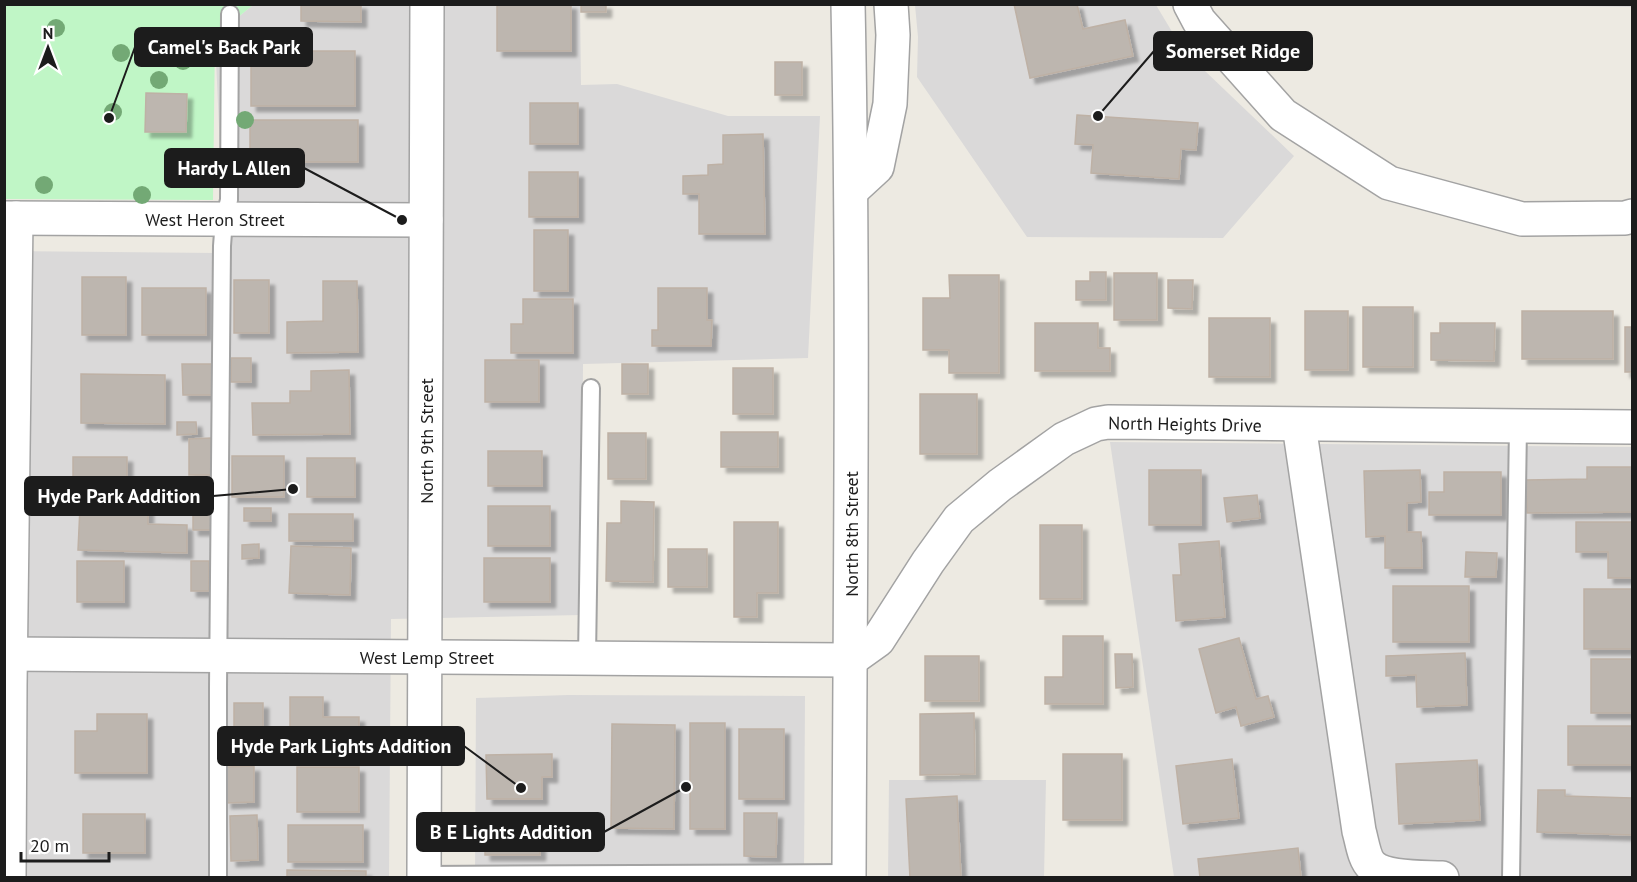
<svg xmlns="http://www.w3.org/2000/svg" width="1637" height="882" font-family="'PT Sans',sans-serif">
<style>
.residential{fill:#dad9d9}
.park{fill:#c0f6c6}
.building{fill:#bdb6af;stroke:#beb1a5;stroke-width:1.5;filter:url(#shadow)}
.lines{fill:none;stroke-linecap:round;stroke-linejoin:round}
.service-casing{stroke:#a3a3a3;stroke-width:20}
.minor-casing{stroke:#a3a3a3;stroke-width:36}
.tertiary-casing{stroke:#a3a3a3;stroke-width:36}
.service{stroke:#fff;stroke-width:16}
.minor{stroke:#fff;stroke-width:33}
.tertiary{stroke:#fff;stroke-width:33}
.tree{fill:#73a975}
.labels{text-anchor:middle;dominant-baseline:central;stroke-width:5;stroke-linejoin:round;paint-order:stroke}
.street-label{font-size:18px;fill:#1c1c1c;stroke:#fff}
.leader{fill:none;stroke:#1c1c1c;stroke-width:2}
.callout-dot{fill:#1c1c1c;stroke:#fff;stroke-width:2}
.callout{fill:#1c1c1c;stroke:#1c1c1c;stroke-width:2}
.callout-label{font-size:20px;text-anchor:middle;font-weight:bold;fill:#fff}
</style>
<defs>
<filter id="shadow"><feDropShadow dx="5.5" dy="5.5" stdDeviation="1.5" flood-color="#0004"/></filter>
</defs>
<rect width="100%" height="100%" fill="#edeae2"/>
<g class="residential">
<path d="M1632 4V7L1513 5V4Z"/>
<path d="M253 5H580L581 85 617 84 728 116H820L808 358 583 364 581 615 391 619 389 877 5 878V251L216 253 229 356 215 36Z"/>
<path d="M915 5H1156L1183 50 1294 156 1223 238 1027 237 917 77 918 37Z"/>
<path d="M1110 442 1632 447V877H1174Z"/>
<path d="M568 695 805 696 804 877 475 878 476 698Z"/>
<path d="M889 780H1046L1044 877 888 878Z"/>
</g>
<path class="park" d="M5 5H253L215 36 213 200 5 199Z"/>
<g class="building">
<path d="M301 4H361V22L301 21Z"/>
<rect x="497" y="4" width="74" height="47"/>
<rect x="581" y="4" width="25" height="8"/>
<path d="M1014 4H1077L1083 29 1125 20 1133 56 1030 78Z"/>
<rect x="251" y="51" width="104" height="55"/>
<rect x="775" y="62" width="27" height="33"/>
<path d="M146 93 187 94 186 132H145Z"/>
<rect x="530" y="103" width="48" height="41"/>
<path d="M1077 115 1198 123 1196 150 1181 149 1179 179 1091 173 1093 145 1075 144Z"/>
<rect x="250" y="120" width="108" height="42"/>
<path d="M763 134 765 234H699V194H683V176L708 175V165L723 164V135Z"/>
<rect x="529" y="172" width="49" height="45"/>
<rect x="534" y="230" width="34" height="61"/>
<path d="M1090 272H1106V300H1076V281H1090Z"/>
<rect x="1114" y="273" width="43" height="47"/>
<path d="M949 275H999V373H949V350H923V298H950Z"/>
<rect x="82" y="277" width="44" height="58"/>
<rect x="234" y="280" width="35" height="53"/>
<path d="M1168 280H1193L1192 309 1168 308Z"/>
<path d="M323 281H357L358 352 287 353V322L323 321Z"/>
<rect x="142" y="288" width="64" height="47"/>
<path d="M658 288H707V320H712L711 346H652V330H658Z"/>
<path d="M523 299H573V353H511V324H523Z"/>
<rect x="1363" y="307" width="50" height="60"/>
<rect x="1305" y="311" width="43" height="59"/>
<rect x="1522" y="311" width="91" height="48"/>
<rect x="1209" y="318" width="61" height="59"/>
<path d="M1035 323H1098V348H1110V371H1035Z"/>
<path d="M1440 323H1495L1494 361 1431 360V333H1440Z"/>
<rect x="1625" y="327" width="7" height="45"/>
<rect x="231" y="358" width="20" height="24"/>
<rect x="485" y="360" width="54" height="42"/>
<path d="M182 364H213L214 395H183Z"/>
<rect x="622" y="364" width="26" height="30"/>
<rect x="733" y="368" width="40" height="46"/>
<path d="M349 370 350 434 253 435 252 403H290V391H311V371Z"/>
<path d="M81 374 165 375V424L81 423Z"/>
<rect x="920" y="394" width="57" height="60"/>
<path d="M177 422H196L197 434 177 435Z"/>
<rect x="721" y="432" width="57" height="35"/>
<rect x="608" y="433" width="38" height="46"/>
<path d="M211 438V475H189V439Z"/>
<rect x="488" y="451" width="54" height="35"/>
<rect x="232" y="456" width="52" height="41"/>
<rect x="73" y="457" width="54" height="38"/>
<rect x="307" y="458" width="48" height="39"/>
<path d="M1587 467H1632V512L1527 513 1526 480 1587 479Z"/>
<rect x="1149" y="470" width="52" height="55"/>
<path d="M1420 470 1421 502 1407 503V532H1421L1422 568H1385V536L1366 537 1364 471Z"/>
<path d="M1444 472H1501V515H1429V492H1444Z"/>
<path d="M1257 495 1260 518 1227 522 1224 498Z"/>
<path d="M621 501 654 502 653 582 606 581 607 523H621Z"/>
<rect x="488" y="506" width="62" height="40"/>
<path d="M80 507 148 508V524L187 525V553L78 550Z"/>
<rect x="193" y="508" width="18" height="22"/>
<rect x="244" y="508" width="27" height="13"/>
<rect x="289" y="514" width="64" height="27"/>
<path d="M734 522H778V593H757V617H734Z"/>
<path d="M1576 522H1632V578H1608V552H1576Z"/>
<rect x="1040" y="525" width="42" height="74"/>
<path d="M1219 541 1225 617 1176 621 1173 575H1181L1179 544Z"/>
<path d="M259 544V558L242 559V545Z"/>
<path d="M291 546 351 548 350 595 289 593Z"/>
<rect x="668" y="549" width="39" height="38"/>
<path d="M1466 552 1497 553 1496 577H1465Z"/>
<rect x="484" y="558" width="66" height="44"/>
<rect x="77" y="561" width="47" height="41"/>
<rect x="191" y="561" width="18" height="30"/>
<rect x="1393" y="586" width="76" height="56"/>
<rect x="1584" y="589" width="48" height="60"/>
<path d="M1063 636H1103V704H1045V677H1063Z"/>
<path d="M1239 638 1256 699 1268 696 1274 717 1241 726 1236 707 1216 713 1199 649Z"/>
<path d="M1465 653 1467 705 1417 707 1416 675 1386 676V656Z"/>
<path d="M1115 654H1132L1133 687 1116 688Z"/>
<rect x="925" y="656" width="54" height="45"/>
<rect x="1591" y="659" width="41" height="54"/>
<path d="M290 697H323V717H359V757H290Z"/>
<rect x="234" y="703" width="29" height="32"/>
<path d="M974 713 975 774 920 775V714Z"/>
<path d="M97 714H147V773H75V731H97Z"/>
<rect x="690" y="723" width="35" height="106"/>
<path d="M612 724 675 725 674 829 611 828Z"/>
<rect x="1568" y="726" width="64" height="39"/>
<rect x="739" y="729" width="45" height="70"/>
<path d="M552 754V777H542V799H487L486 755Z"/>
<rect x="1063" y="754" width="59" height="66"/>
<path d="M1232 759 1239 818 1183 824 1176 766Z"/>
<path d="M1477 760 1480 820 1399 824 1396 764Z"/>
<path d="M254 766V802L226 803V767Z"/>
<rect x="297" y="767" width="62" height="45"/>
<path d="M1538 790H1565V796L1632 798V835L1537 832Z"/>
<path d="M957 796 961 878H910L906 799Z"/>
<path d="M744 813H777L776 857 744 856Z"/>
<rect x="83" y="814" width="62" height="39"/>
<path d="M257 815 258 860 231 861 230 816Z"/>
<rect x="485" y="816" width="55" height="39"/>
<rect x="288" y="825" width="75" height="37"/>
<path d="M1298 848 1301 878H1200L1198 859Z"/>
<path d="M287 870 366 871V878H287Z"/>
</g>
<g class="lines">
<g class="service-casing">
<g id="service">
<path d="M587 658 591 388"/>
<path d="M424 875 849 873"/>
<path d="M218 878V687L222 246 224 219 229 200 230 14"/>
<path d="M1511 878 1518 427"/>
</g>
</g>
<g class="minor-casing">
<g id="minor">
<path d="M1190 4 1199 21 1283 115 1389 183 1522 219 1625 218 1632 216"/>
<path d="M4 218 426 220"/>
<path d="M1299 425 1359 831C1362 841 1364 859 1372 866 1386 879 1424 877 1442 878"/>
<path d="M4 654 850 660 878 640 928 562 959 519 1000 485 1064 439 1096 424 1108 422 1632 427"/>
<path d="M9 878 10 686 16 218"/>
<path d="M424 878 427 4"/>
</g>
</g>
<g class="tertiary-casing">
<g id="tertiary">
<path d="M848 4C854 296 850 586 849 878"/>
<path d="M852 190 877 167 890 104 893 35 891 4"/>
</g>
</g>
<use href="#service" class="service"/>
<use href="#minor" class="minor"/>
<use href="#tertiary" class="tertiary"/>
</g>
<g class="tree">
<circle cx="56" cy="28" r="9"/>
<circle cx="121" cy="53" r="9"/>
<circle cx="183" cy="61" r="9"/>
<circle cx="159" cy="80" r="9"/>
<circle cx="113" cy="112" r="9"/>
<circle cx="245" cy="120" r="9"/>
<circle cx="44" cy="185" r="9"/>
<circle cx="142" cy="195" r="9"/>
</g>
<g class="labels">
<g class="street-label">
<text x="215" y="219">West Heron Street</text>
<text transform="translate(1185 424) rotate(1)">North Heights Drive</text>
<text transform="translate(426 441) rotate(-90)">North 9th Street</text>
<text transform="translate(851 534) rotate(-90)">North 8th Street</text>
<text x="427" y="657">West Lemp Street</text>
</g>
</g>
<path class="leader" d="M109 118L135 47M1098 116L1154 51M402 220L304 168M293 489L213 496M521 788L464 746M686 787L604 832"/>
<g class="callout-dot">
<circle cx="109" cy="118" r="6"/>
<circle cx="1098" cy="116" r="6"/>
<circle cx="402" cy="220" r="6"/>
<circle cx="293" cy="489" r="6"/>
<circle cx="521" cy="788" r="6"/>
<circle cx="686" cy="787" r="6"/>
</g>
<g class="callout">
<rect x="135" y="28" width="177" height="38" rx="6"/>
<rect x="1154" y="32" width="158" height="38" rx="6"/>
<rect x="165" y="149" width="139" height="38" rx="6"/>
<rect x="25" y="477" width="188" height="38" rx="6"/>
<rect x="218" y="727" width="246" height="38" rx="6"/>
<rect x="417" y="813" width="187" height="38" rx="6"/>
</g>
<g class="callout-label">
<text x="224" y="54">Camel's Back Park</text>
<text x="1233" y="58">Somerset Ridge</text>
<text x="234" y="175">Hardy L Allen</text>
<text x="119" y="503">Hyde Park Addition</text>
<text x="341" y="753">Hyde Park Lights Addition</text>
<text x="511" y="839">B E Lights Addition</text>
</g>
<rect width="1637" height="882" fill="none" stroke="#1c1c1c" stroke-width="12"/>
<g transform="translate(48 48)" stroke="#ffffff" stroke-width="4.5" paint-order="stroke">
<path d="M0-4.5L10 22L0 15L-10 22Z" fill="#1c1c1c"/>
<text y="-9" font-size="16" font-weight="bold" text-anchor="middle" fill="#1c1c1c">N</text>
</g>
<path d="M21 852v9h88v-9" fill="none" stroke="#1c1c1c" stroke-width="3"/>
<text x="30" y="852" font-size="18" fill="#1c1c1c" stroke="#ffffff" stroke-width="4.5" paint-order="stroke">20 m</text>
</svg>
